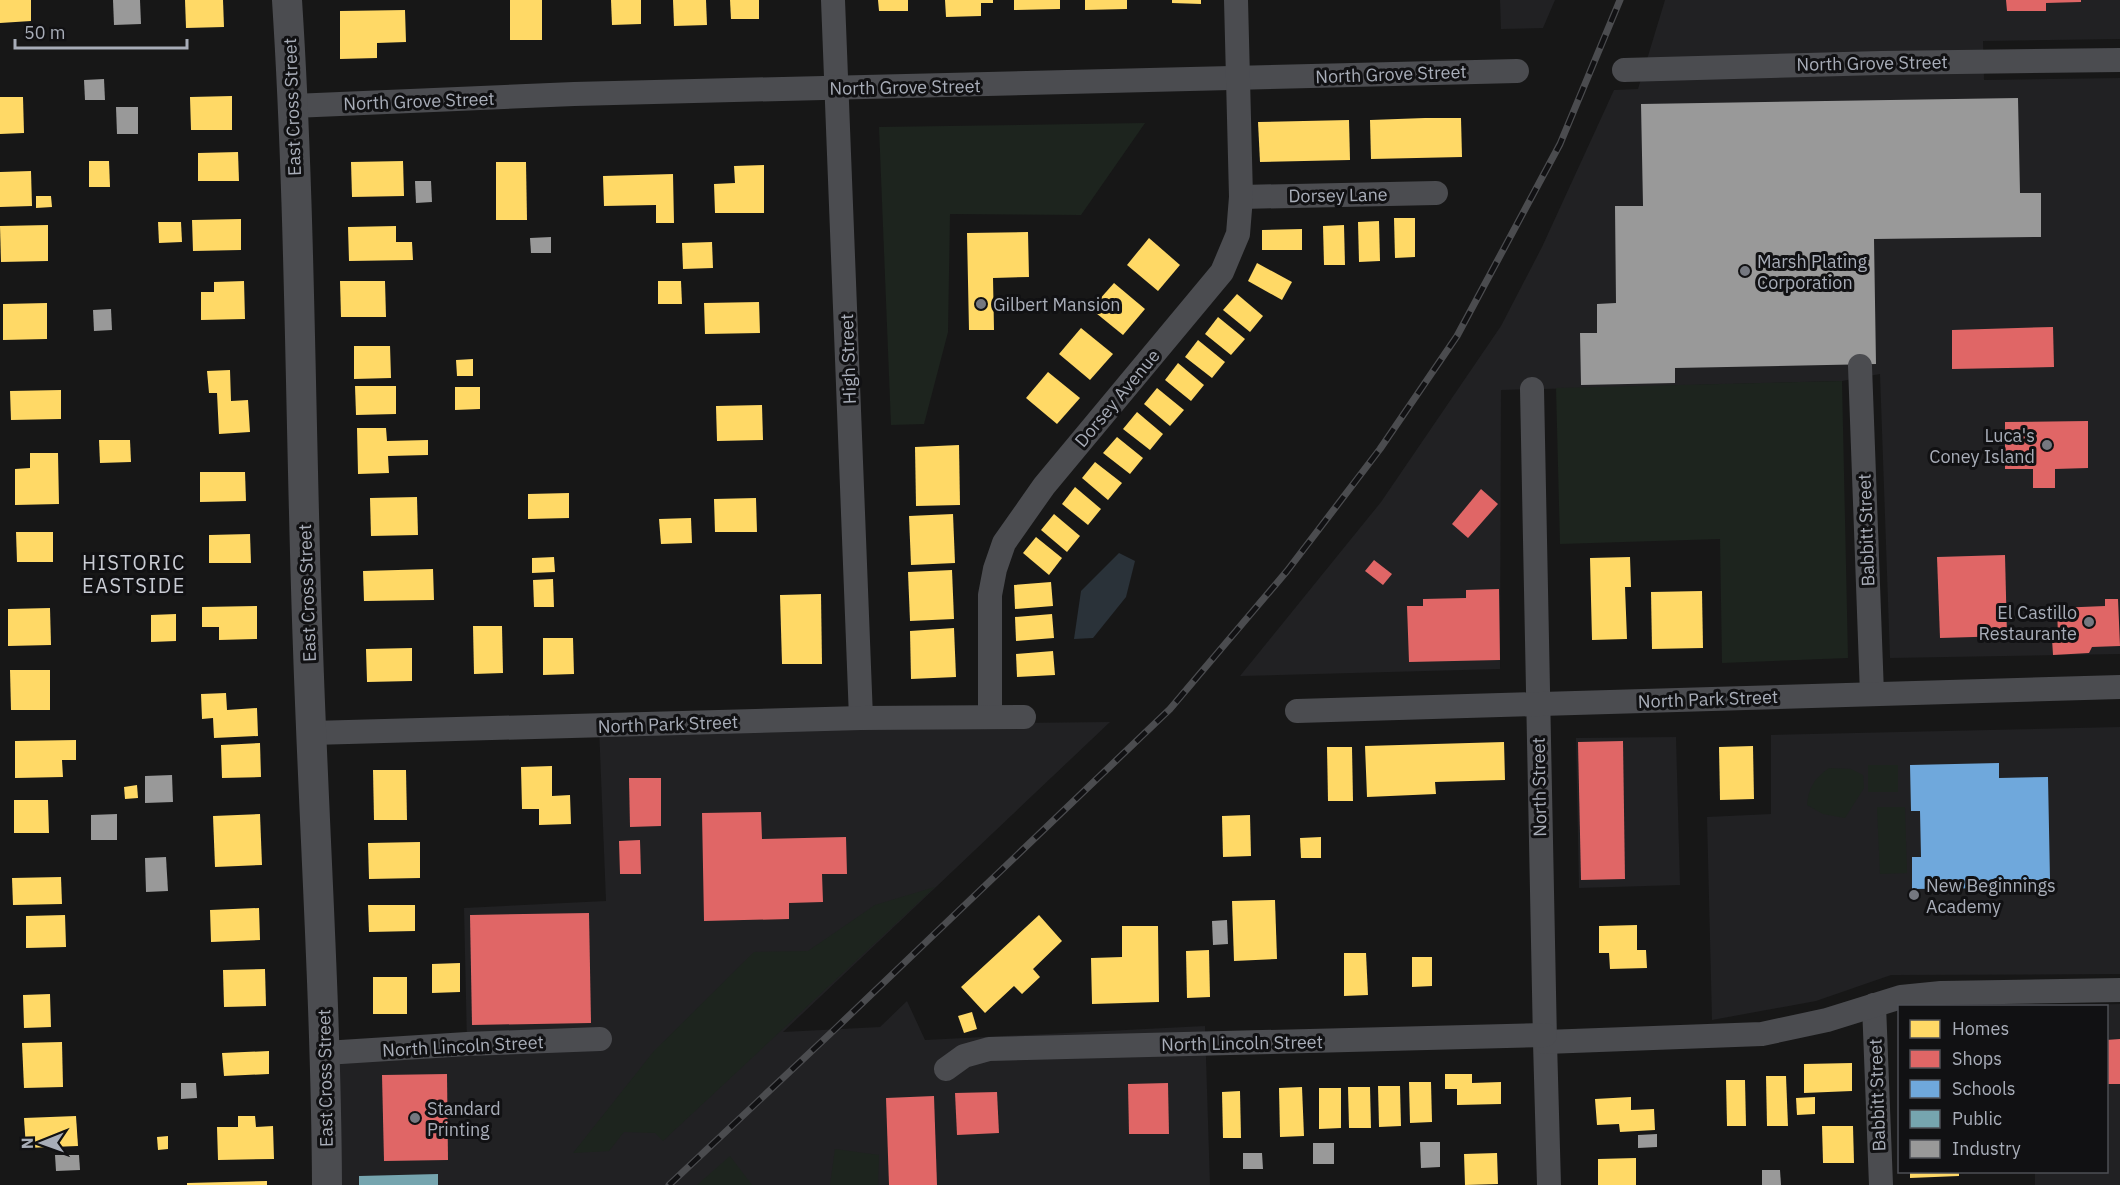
<svg xmlns="http://www.w3.org/2000/svg" width="2120" height="1185" font-family="'IBM Plex Sans',sans-serif">
<style>
.built{fill:#212123}
.green{fill:#1d241e}
.water{fill:#2a3239}
.homes{fill:#ffd966}
.shops{fill:#e06666}
.schools{fill:#6fa8dc}
.public{fill:#76a5af}
.industry{fill:#999}
.lines{fill:none;stroke-linecap:round;stroke-linejoin:round}
.minor{stroke:#4b4c50;stroke-width:24}
.tertiary{stroke:#4b4c50;stroke-width:30}
.rail-casing{stroke:#4b4c4f;stroke-width:7}
.rail{stroke:#111113;stroke-width:4.5;stroke-dasharray:14;stroke-linecap:butt}
.poi-dot{fill:#757880;stroke:#111113;stroke-width:2}
.labels{text-anchor:middle;dominant-baseline:central;stroke-width:6;stroke-linejoin:round;paint-order:stroke}
.street-label{font-size:18px;fill:#a8adb8;stroke:#111113}
.poi-label{font-size:18px;fill:#a8adb8;stroke:#111113;text-anchor:start}
.neighbourhood-label{font-size:20px;letter-spacing:1.5px;fill:#c9ccd4;stroke:#111113}
</style>
<rect width="100%" height="100%" fill="#171717"/>
<g class="built">
<path d="M1500 0H1555L1543 28 1501 29Z"/>
<path d="M1665 0H2120V39L1983 41 1984 80 2120 78V654L1890 658 1880 374 1842 381 1501 390 1500 669 1240 676 1381 502 1501 326 1542 247 1614 90 1638 89Z"/>
<path d="M1110 722 783 1032 880 1027 907 1001 925 1040 1205 1026 1210 1185H328L325 1053 467 1044 464 908 606 901 599 727Z"/>
<path d="M2120 727V974L1891 975 1816 1001 1712 1020 1707 817 1771 814V735Z"/>
<path d="M1676 737 1680 885 1579 888 1576 738Z"/>
<path d="M2120 1004V1185H2035V1172H2106V1006H2032Z"/>
</g>
<g class="green">
<path d="M1145 123 1081 215 950 214 948 332 924 424 891 425 879 127Z"/>
<path d="M1842 381 1848 658 1722 663 1720 539 1560 544 1556 388Z"/>
<rect x="1868" y="765" width="30" height="27"/>
<path d="M1829 768 1851 769 1863 775 1864 788 1845 818 1823 814 1807 805C1809 787 1814 779 1829 768Z"/>
<path d="M1877 807H1905L1907 873 1880 874Z"/>
<path d="M935 887 663 1141 655 1133 624 1132 609 1151 573 1153 654 1051 754 952 808 951 875 905Z"/>
<path d="M835 1149 879 1155 878 1185H830Z"/>
<path d="M730 1156 752 1185H697Z"/>
</g>
<path class="water" d="M1119 553 1135 561 1126 597 1093 638 1074 639 1081 591Z"/>
<g class="homes">
<path d="M0 0H31V21L0 23Z"/>
<path d="M185 0H223L224 27 186 28Z"/>
<rect x="510" y="0" width="32" height="40"/>
<path d="M611 0H641V24L612 25Z"/>
<path d="M673 0H706L707 25 674 26Z"/>
<path d="M730 0H759V19H731Z"/>
<path d="M878 0H908V11H879Z"/>
<path d="M945 0H993V3H981V16L946 17Z"/>
<path d="M1014 0H1060V9L1014 10Z"/>
<path d="M1085 0H1127V9L1085 10Z"/>
<path d="M1172 0H1201V4L1172 3Z"/>
<path d="M405 10 406 42 377 43V58L340 59V11Z"/>
<path d="M232 96V130H191L190 97Z"/>
<path d="M0 97H23L24 133 0 134Z"/>
<path d="M1425 118H1461L1462 157 1371 159 1370 120Z"/>
<path d="M1349 120 1350 160 1260 162 1258 122Z"/>
<path d="M238 152 239 181H198V153Z"/>
<path d="M89 161H109L110 187H89Z"/>
<path d="M403 161 404 196 352 197 351 162Z"/>
<path d="M496 162H526L527 220H496Z"/>
<path d="M764 165V213H715L714 184 735 183 734 166Z"/>
<path d="M31 171 32 206 0 207V172Z"/>
<path d="M673 174 674 223H656V205L604 206 603 176Z"/>
<path d="M36 196H51L52 207 36 208Z"/>
<path d="M1394 218H1415V257L1395 258Z"/>
<path d="M241 219V250L193 251 192 220Z"/>
<path d="M1379 221 1380 261 1359 262 1358 222Z"/>
<path d="M158 222H181L182 242 159 243Z"/>
<path d="M48 225V261L1 262 0 226Z"/>
<path d="M1344 225 1345 265H1324L1323 226Z"/>
<path d="M396 226V242H412L413 260 349 261 348 227Z"/>
<path d="M1302 229V250H1262V230Z"/>
<path d="M1028 232 1029 277 993 278 994 330H969L967 233Z"/>
<path d="M1149 238 1180 265 1158 291 1127 265Z"/>
<path d="M712 242 713 268 683 269 682 243Z"/>
<path d="M1257 263 1292 282 1282 300 1248 281Z"/>
<path d="M244 281 245 319 201 320V292H214V282Z"/>
<path d="M340 281H385L386 317H341Z"/>
<path d="M658 281H681L682 304H658Z"/>
<path d="M1114 283 1145 309 1123 335 1091 309Z"/>
<path d="M1237 294 1263 316 1250 332 1223 310Z"/>
<path d="M759 302 760 333 705 334 704 303Z"/>
<path d="M47 303V339L3 340V304Z"/>
<path d="M1218 317 1245 339 1231 355 1205 334Z"/>
<path d="M1081 328 1113 354 1090 380 1059 354Z"/>
<path d="M1198 340 1225 362 1212 378 1185 357Z"/>
<path d="M354 346H390L391 378 354 379Z"/>
<path d="M473 359V376H457L456 360Z"/>
<path d="M1178 363 1204 385 1191 401 1165 380Z"/>
<path d="M230 370 231 401 248 400 250 432 219 434 217 393H209L207 371Z"/>
<path d="M1048 372 1080 398 1057 424 1026 398Z"/>
<path d="M355 386H396V414L356 415Z"/>
<path d="M455 387H480V409L455 410Z"/>
<path d="M1157 388 1184 410 1170 426 1144 404Z"/>
<path d="M61 390V419L11 420 10 391Z"/>
<path d="M762 405 763 440 717 441 716 406Z"/>
<path d="M1137 412 1163 434 1150 450 1123 429Z"/>
<path d="M357 428H386L387 441 428 440V455L388 456 389 473 358 474Z"/>
<path d="M1117 437 1143 458 1130 474 1103 453Z"/>
<path d="M99 440H130L131 462 100 463Z"/>
<path d="M959 445 960 505 916 506 915 447Z"/>
<path d="M30 453H58L59 504 15 505V469L30 468Z"/>
<path d="M1095 462 1122 483 1108 500 1082 478Z"/>
<path d="M200 472H245L246 501 200 502Z"/>
<path d="M1075 487 1101 509 1088 525 1062 504Z"/>
<path d="M569 493V518L528 519V494Z"/>
<path d="M417 497 418 535 371 536 370 498Z"/>
<path d="M756 498 757 532H715L714 499Z"/>
<path d="M953 514 955 563 911 565 909 516Z"/>
<path d="M1054 514 1080 536 1067 552 1041 530Z"/>
<path d="M691 518 692 543 661 544 659 519Z"/>
<path d="M16 532H53V562H17Z"/>
<path d="M250 534 251 563H209V535Z"/>
<path d="M1036 537 1062 558 1049 575 1023 553Z"/>
<path d="M554 557 555 572 532 573V558Z"/>
<path d="M1630 557 1631 587H1625L1627 639 1592 640 1590 558Z"/>
<path d="M433 569 434 600 364 601 363 571Z"/>
<path d="M952 570 954 619 910 621 908 572Z"/>
<path d="M553 579 554 607H534L533 580Z"/>
<path d="M1051 582 1053 606 1015 609 1014 585Z"/>
<path d="M1702 591 1703 648 1652 649 1651 592Z"/>
<path d="M821 594 822 664H782L780 595Z"/>
<path d="M257 606V639L219 640V627H202V607Z"/>
<path d="M50 608 51 645 8 646V609Z"/>
<path d="M176 614V641L151 642V615Z"/>
<path d="M1052 614 1054 638 1016 641 1015 617Z"/>
<path d="M473 626H502L503 673 474 674Z"/>
<path d="M954 628 956 677 911 679 910 631Z"/>
<path d="M543 638H573L574 674 543 675Z"/>
<path d="M412 648V681L367 682 366 649Z"/>
<path d="M1053 651 1055 675 1017 677 1016 654Z"/>
<path d="M10 670H50V710H11Z"/>
<path d="M226 693 227 710 257 708 258 736 214 738 213 718 202 719 201 694Z"/>
<path d="M76 740V760H62L63 777 15 778V741Z"/>
<path d="M1504 742 1505 780 1435 782 1436 794 1367 797 1365 746Z"/>
<path d="M260 743 261 777 222 778 221 745Z"/>
<path d="M1753 746 1754 799 1720 800 1719 747Z"/>
<path d="M1327 747H1352L1353 801H1328Z"/>
<path d="M552 766V796L570 795 571 824 539 825V809H522L521 767Z"/>
<path d="M373 770H406L407 820H374Z"/>
<path d="M137 785 138 798 125 799 124 787Z"/>
<path d="M14 800H48L49 833H14Z"/>
<path d="M260 814 262 865 215 867 213 816Z"/>
<path d="M1250 815 1251 856 1223 857 1222 816Z"/>
<path d="M1321 837V858H1301L1300 838Z"/>
<path d="M420 842V878L369 879 368 843Z"/>
<path d="M61 877 62 904 13 905 12 878Z"/>
<path d="M1275 900 1277 959 1234 961 1232 901Z"/>
<path d="M368 905H415V931L369 932Z"/>
<path d="M259 908 260 940 211 942 210 910Z"/>
<path d="M65 915 66 947 26 948V916Z"/>
<path d="M1039 915 1062 941 1033 969 1040 977 1022 994 1014 986 985 1013 961 987Z"/>
<path d="M1637 925V950H1646L1647 968 1610 969 1609 953H1599V926Z"/>
<path d="M1122 926H1158L1159 1002 1092 1004 1091 958 1122 957Z"/>
<path d="M1209 950 1210 997 1187 998 1186 951Z"/>
<path d="M1344 953H1366L1368 995 1344 996Z"/>
<path d="M1412 957H1432V986L1412 987Z"/>
<path d="M460 963V992L432 993V964Z"/>
<path d="M265 969 266 1006 224 1007 223 970Z"/>
<rect x="373" y="977" width="34" height="37"/>
<path d="M50 994 51 1027 24 1028 23 995Z"/>
<path d="M972 1012 977 1029 964 1033 958 1016Z"/>
<path d="M62 1042 63 1087 24 1088 22 1043Z"/>
<path d="M269 1051V1074L224 1076 222 1053Z"/>
<path d="M1852 1063V1091L1804 1093V1064Z"/>
<path d="M1445 1074H1472V1083L1501 1082V1104L1457 1105V1089H1445Z"/>
<path d="M1766 1076H1786L1788 1126H1767Z"/>
<path d="M1726 1080H1745L1746 1126H1727Z"/>
<path d="M1409 1082H1431L1432 1122 1410 1123Z"/>
<path d="M1378 1086H1400L1401 1126 1379 1127Z"/>
<path d="M1302 1087 1304 1136 1280 1137 1279 1088Z"/>
<path d="M1348 1087H1370L1371 1128H1349Z"/>
<path d="M1319 1088H1341V1128L1319 1129Z"/>
<path d="M1240 1091 1241 1138H1223L1222 1092Z"/>
<path d="M1631 1097V1110L1654 1109 1655 1130 1620 1132 1619 1124 1597 1125 1595 1099Z"/>
<path d="M1815 1097V1114L1797 1115 1796 1098Z"/>
<path d="M76 1116 78 1146 26 1148 24 1118Z"/>
<path d="M238 1116H255L256 1127 273 1126 274 1159 218 1160 217 1127H238Z"/>
<path d="M1822 1126H1853L1854 1163H1823Z"/>
<path d="M168 1136V1149L158 1150 157 1137Z"/>
<path d="M1497 1153 1498 1184 1465 1185 1464 1154Z"/>
<path d="M1636 1158V1185H1598V1159Z"/>
<path d="M1910 1172H1959V1176L1910 1178Z"/>
<path d="M267 1181V1185H187V1183Z"/>
</g>
<g class="shops">
<path d="M2006 0H2081V2L2046 3V11H2007Z"/>
<path d="M2053 327 2054 367 1952 369V330Z"/>
<path d="M2088 421V468L2055 469V488H2033V469H2005V422Z"/>
<path d="M1481 489 1498 504 1468 538 1452 524Z"/>
<path d="M2005 555 2007 636 1940 638 1937 557Z"/>
<path d="M1374 560 1392 574 1383 585 1365 571Z"/>
<path d="M1499 589 1500 660 1409 662 1407 606H1423V599L1466 598V590Z"/>
<path d="M2105 599H2118L2120 646 2092 647 2089 653 2053 655 2052 639 2058 636 2057 608 2105 606Z"/>
<path d="M1623 741 1625 879 1581 880 1578 742Z"/>
<path d="M629 778H661V826L630 827Z"/>
<path d="M761 812 762 839 846 837 847 874H822L823 902 789 903V919L704 921 702 813Z"/>
<path d="M640 840 641 874H620L619 841Z"/>
<path d="M589 913 591 1023 472 1025 470 915Z"/>
<path d="M2120 1039V1084H2106V1040Z"/>
<path d="M447 1074 448 1160 384 1161 382 1075Z"/>
<path d="M1168 1083 1169 1134H1129L1128 1084Z"/>
<path d="M997 1092 999 1133 957 1135 955 1093Z"/>
<path d="M934 1096 937 1185H889L886 1098Z"/>
</g>
<path class="schools" d="M1999 763V778L2048 777 2050 880 1998 881V888L1912 889V857H1921L1920 811H1911L1910 765Z"/>
<path class="public" d="M438 1174V1185H359V1176Z"/>
<g class="industry">
<path d="M113 0H140L141 24 114 25Z"/>
<path d="M104 79 105 100H85L84 80Z"/>
<path d="M2018 98 2020 193H2041V237L1874 239 1876 364 1675 368V383L1581 385 1580 333H1597V304L1616 303 1615 206H1643L1641 104Z"/>
<path d="M116 107H138V134H117Z"/>
<path d="M415 181H431L432 202 416 203Z"/>
<path d="M551 237V253H531L530 238Z"/>
<path d="M111 309 112 330 94 331 93 310Z"/>
<path d="M172 775 173 802 145 803V776Z"/>
<path d="M117 814V840H91V815Z"/>
<path d="M166 857 168 891 146 892 145 858Z"/>
<path d="M1227 920 1228 944 1213 945 1212 921Z"/>
<path d="M181 1083H196L197 1098 181 1099Z"/>
<path d="M1657 1134V1147L1638 1148V1135Z"/>
<path d="M1420 1142H1440V1167L1421 1168Z"/>
<rect x="1313" y="1143" width="21" height="21"/>
<path d="M1243 1153H1262L1263 1169H1243Z"/>
<path d="M55 1155H79L80 1170 56 1171Z"/>
<path d="M1762 1170H1780L1781 1185H1762Z"/>
</g>
<g class="lines">
<g class="minor">
<path d="M833 0 861 718"/>
<path d="M1624 70 1881 63 2120 60"/>
<path d="M293 106 574 94 1517 71"/>
<path d="M1241 197 1436 193"/>
<path d="M1860 366 1872 694"/>
<path d="M1532 389 1545 1042 1549 1185"/>
<path d="M1297 711 2120 687"/>
<path d="M990 717V595L995 569 1004 543 1044 486 1222 272 1238 234 1241 197 1236 0"/>
<path d="M312 733 861 718 1024 717"/>
<path d="M1874 1005 1881 1185"/>
<path d="M1545 1042 1762 1034 1827 1020 1901 997 1941 993 2120 990"/>
<path d="M325 1053 467 1044 600 1039"/>
<path d="M946 1069 964 1056 989 1049 1545 1035"/>
</g>
<path class="tertiary" d="M287 0C301 216 300 433 308 649 314 828 326 1006 327 1185"/>
<g class="rail-casing">
<path id="rail" d="M669 1185 833 1031 1170 709 1287 571 1380 449 1457 336 1560 144 1620 0"/>
</g>
<use href="#rail" class="rail"/>
</g>
<g class="poi-dot">
<circle cx="1745" cy="271" r="6"/>
<circle cx="981" cy="304" r="6"/>
<circle cx="2047" cy="445" r="6"/>
<circle cx="2089" cy="622" r="6"/>
<circle cx="1914" cy="895" r="6"/>
<circle cx="415" cy="1118" r="6"/>
</g>
<g class="labels">
<g class="street-label">
<text transform="translate(1872 63) rotate(-1)">North Grove Street</text>
<text transform="translate(1391 74) rotate(-2)">North Grove Street</text>
<text transform="translate(905 87) rotate(-1)">North Grove Street</text>
<text transform="translate(419 101) rotate(-2)">North Grove Street</text>
<text transform="translate(292 107) rotate(-92)">East Cross Street</text>
<text transform="translate(1338 195) rotate(-1)">Dorsey Lane</text>
<text transform="translate(848 359) rotate(-92)">High Street</text>
<text transform="translate(1117 398) rotate(-50)">Dorsey Avenue</text>
<text transform="translate(1866 530) rotate(-92)">Babbitt Street</text>
<text transform="translate(307 593) rotate(-92)">East Cross Street</text>
<text transform="translate(1708 699) rotate(-2)">North Park Street</text>
<text transform="translate(668 724) rotate(-2)">North Park Street</text>
<text transform="translate(1539 787) rotate(-91)">North Street</text>
<text transform="translate(1242 1043) rotate(-1)">North Lincoln Street</text>
<text transform="translate(463 1046) rotate(-3)">North Lincoln Street</text>
<text transform="translate(325 1078) rotate(-91)">East Cross Street</text>
<text transform="translate(1877 1095) rotate(-92)">Babbitt Street</text>
</g>
<g class="poi-label">
<text x="1757" y="261">Marsh Plating<tspan x="1757" dy="21">Corporation</tspan></text>
<text x="993" y="304">Gilbert Mansion</text>
<text x="2035" y="435" text-anchor="end">Luca's<tspan x="2035" dy="21">Coney Island</tspan></text>
<text x="2077" y="612" text-anchor="end">El Castillo<tspan x="2077" dy="21">Restaurante</tspan></text>
<text x="1926" y="885">New Beginnings<tspan x="1926" dy="21">Academy</tspan></text>
<text x="427" y="1108">Standard<tspan x="427" dy="21">Printing</tspan></text>
</g>
<g class="neighbourhood-label">
<text x="134" y="562">HISTORIC<tspan x="134" dy="23">EASTSIDE</tspan></text>
</g>
</g>
<rect x="1898" y="1005" width="210" height="168" fill="#111113" stroke="#4d4f55" stroke-width="1.5"/>
<rect x="1910" y="1020" width="30" height="18" fill="#ffd966" stroke="#4d4f55" stroke-width="1.5"/>
<text x="1952" y="1035" font-size="18" fill="#a8adb8">Homes</text>
<rect x="1910" y="1050" width="30" height="18" fill="#e06666" stroke="#4d4f55" stroke-width="1.5"/>
<text x="1952" y="1065" font-size="18" fill="#a8adb8">Shops</text>
<rect x="1910" y="1080" width="30" height="18" fill="#6fa8dc" stroke="#4d4f55" stroke-width="1.5"/>
<text x="1952" y="1095" font-size="18" fill="#a8adb8">Schools</text>
<rect x="1910" y="1110" width="30" height="18" fill="#76a5af" stroke="#4d4f55" stroke-width="1.5"/>
<text x="1952" y="1125" font-size="18" fill="#a8adb8">Public</text>
<rect x="1910" y="1140" width="30" height="18" fill="#999999" stroke="#4d4f55" stroke-width="1.5"/>
<text x="1952" y="1155" font-size="18" fill="#a8adb8">Industry</text>
<g transform="translate(42 1143) rotate(269)" stroke="#111113" stroke-width="4.5" paint-order="stroke">
<path d="M0-4.5L10 22L0 15L-10 22Z" fill="#a8adb8"/>
<text y="-9" font-size="16" font-weight="bold" text-anchor="middle" fill="#a8adb8">N</text>
</g>
<path d="M15 39v9h172v-9" fill="none" stroke="#a8adb8" stroke-width="3"/>
<text x="24" y="39" font-size="18" fill="#a8adb8" stroke="#111113" stroke-width="4.5" paint-order="stroke">50 m</text>
</svg>
